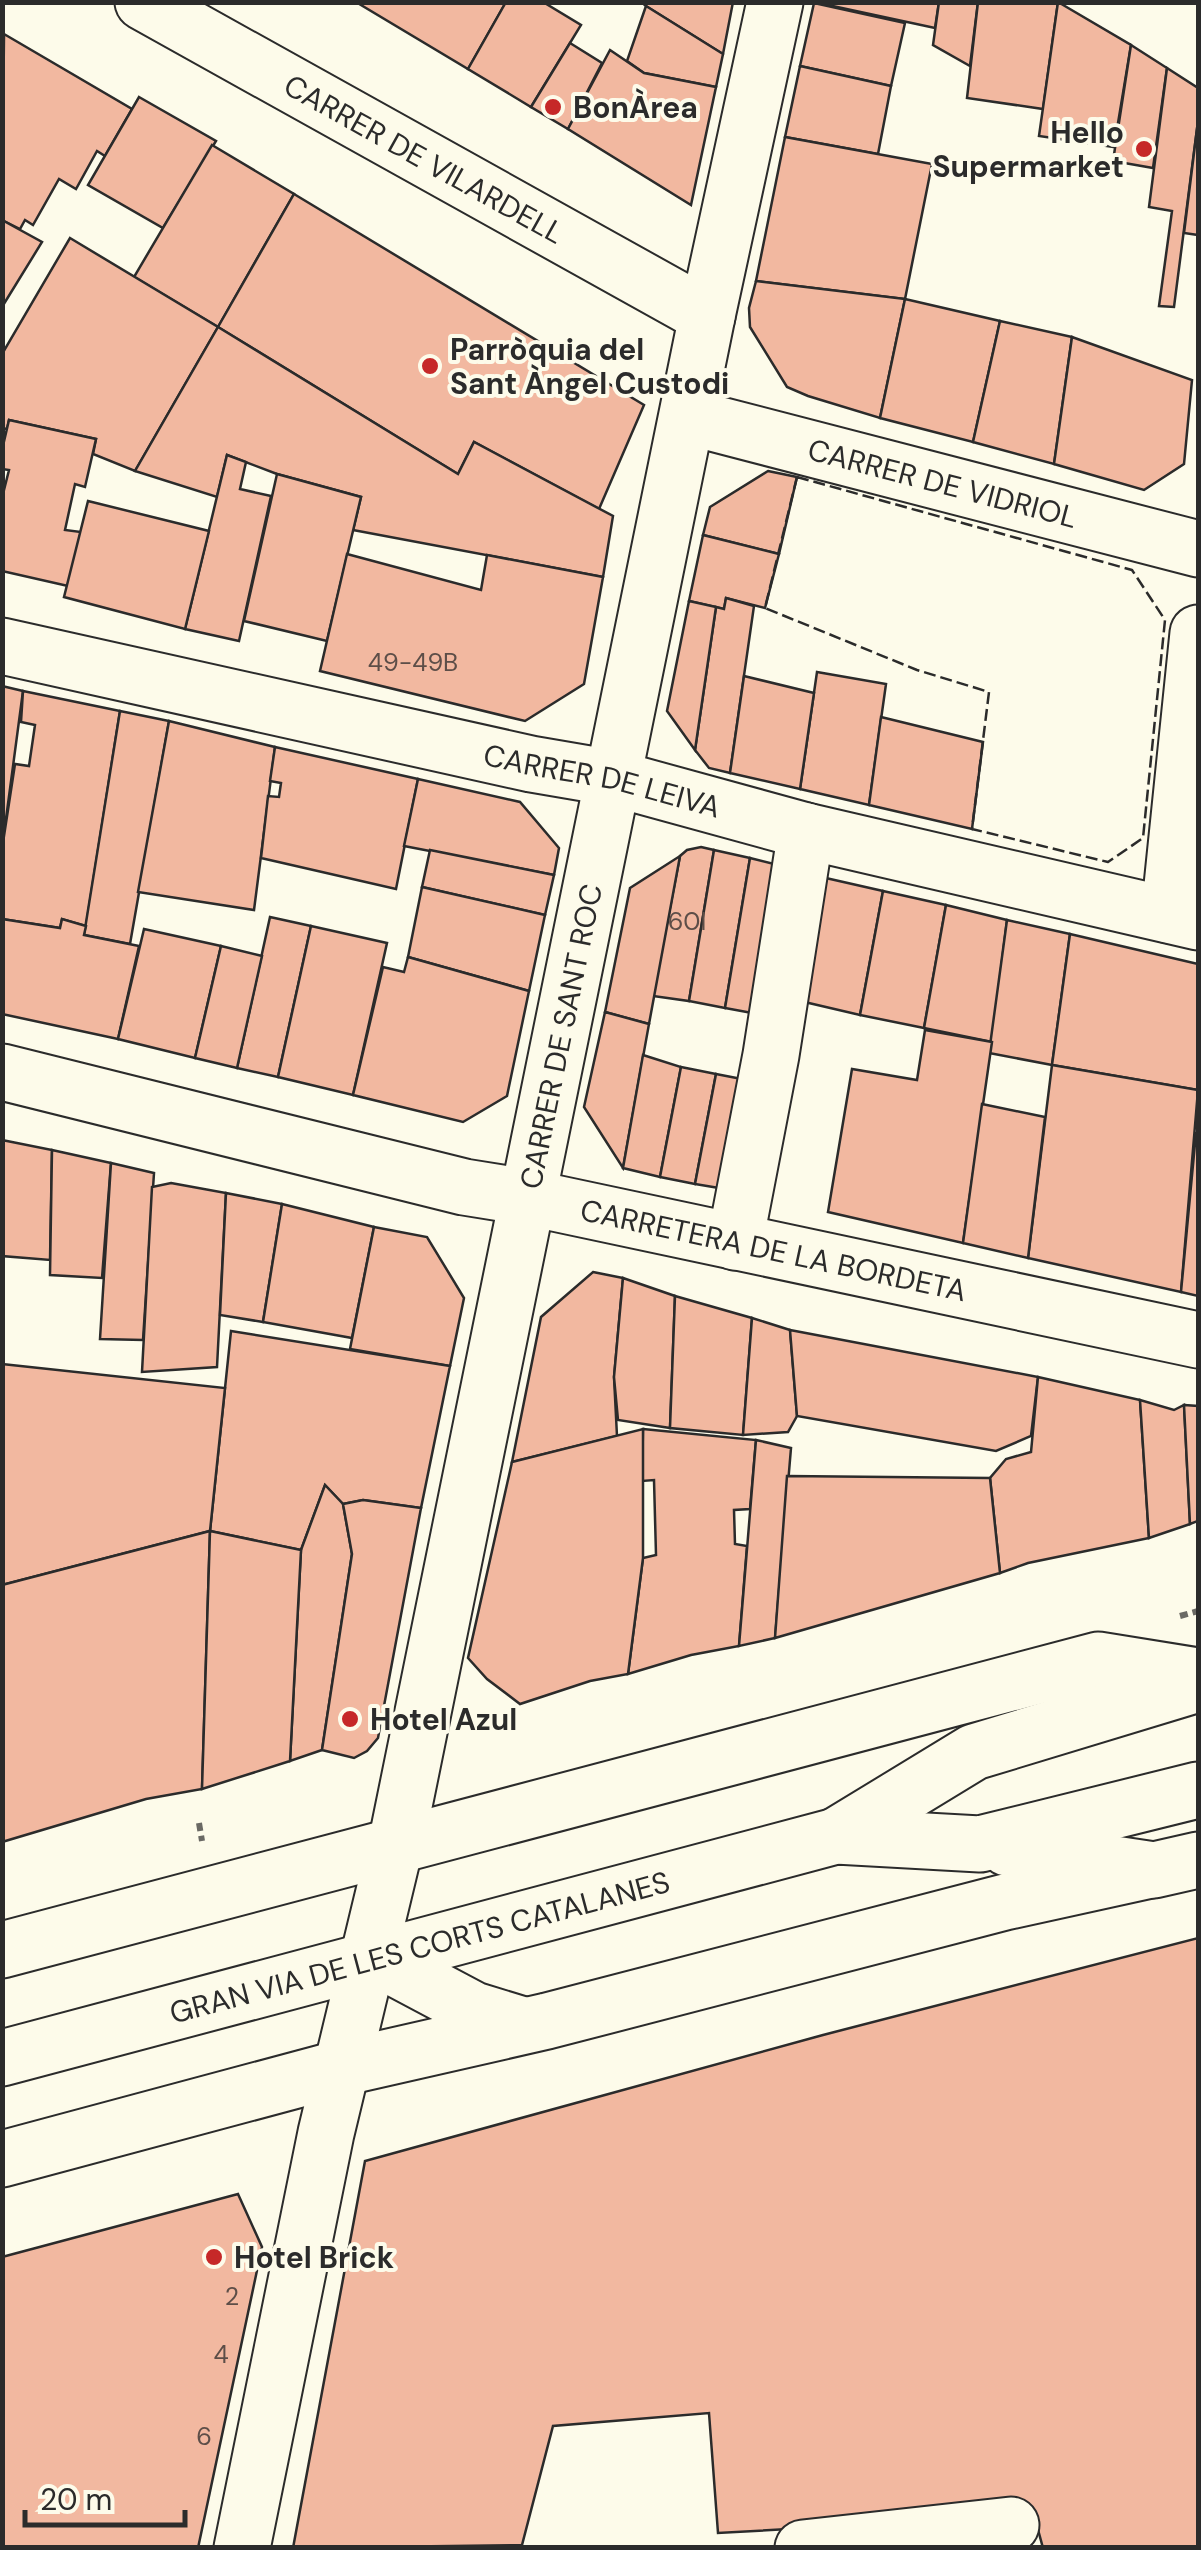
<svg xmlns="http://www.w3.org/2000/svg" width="1201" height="2550" font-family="'DM Sans',sans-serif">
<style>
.building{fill:#f2b8a0;stroke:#2b2b2b;stroke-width:2.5}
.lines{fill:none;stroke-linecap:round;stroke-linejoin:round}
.minor-casing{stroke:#2b2b2b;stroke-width:59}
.major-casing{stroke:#2b2b2b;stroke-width:59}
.path{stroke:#6a6964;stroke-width:6;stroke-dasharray:8 5;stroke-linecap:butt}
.minor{stroke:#fdfbea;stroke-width:55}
.major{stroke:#fdfbea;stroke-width:55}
.fence{stroke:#2b2b2b;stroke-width:2.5;stroke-dasharray:12 5;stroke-linecap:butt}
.poi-dot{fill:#c62828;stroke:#fdfbea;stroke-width:4}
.labels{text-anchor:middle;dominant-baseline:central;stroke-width:8;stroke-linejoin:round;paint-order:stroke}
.number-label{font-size:25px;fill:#5d4e48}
.poi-label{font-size:30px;font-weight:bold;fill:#2b2b2b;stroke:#fdfbea;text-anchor:start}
.street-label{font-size:30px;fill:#2b2b2b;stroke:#fdfbea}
</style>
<rect width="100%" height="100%" fill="#fdfbea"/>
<g class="building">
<path d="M356 2H506L468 69Z"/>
<path d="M506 2H543L581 25 531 107 468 69Z"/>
<path d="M641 2H733L723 54 646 6Z"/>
<path d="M814 2H939L935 28Z"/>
<path d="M939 2H978L970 66 933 45Z"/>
<path d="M978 2H1058L1043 109 967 98Z"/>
<path d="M1058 2 1131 45 1114 147 1039 136Z"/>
<path d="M814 3 905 23 891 86 800 66Z"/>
<path d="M646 6 723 54 716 87 644 73 627 61Z"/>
<path d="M4 34 132 109 105 156 97 151 76 189 59 179 33 225 25 220 20 229 2 220Z"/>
<path d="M570 43 602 63 568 129 531 107Z"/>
<path d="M1131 45 1167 68 1153 168 1113 161Z"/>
<path d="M610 50 644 73 716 87 691 205 568 129Z"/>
<path d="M800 66 891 86 878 154 785 137Z"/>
<path d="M1167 68 1198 88V121L1174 307 1159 306 1172 211 1149 207Z"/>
<path d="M139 97 216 141 163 228 88 185Z"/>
<path d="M1198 121V235L1184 233Z"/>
<path d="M785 137 932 164 905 299 756 281Z"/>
<path d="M212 145 294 194 218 327 134 277Z"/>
<path d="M294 194 644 405 599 509 474 442 458 474 218 327Z"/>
<path d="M2 220 42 242 2 307Z"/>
<path d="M70 238 218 327 135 471 93 454 96 439 9 420 7 429 2 428V354Z"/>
<path d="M756 281 905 299 880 418 808 396 787 387 750 327 749 308Z"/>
<path d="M905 299 1000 321 973 442 880 418Z"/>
<path d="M1000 321 1072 337 1054 464 973 442Z"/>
<path d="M218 327 458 474 474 442 613 516 603 577 353 530 361 497 277 474 227 455 217 497 135 471Z"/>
<path d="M1072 337 1192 380 1184 464 1144 490 1054 464Z"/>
<path d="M9 420 96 439 85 487 75 484 65 530 81 532 68 586 2 571V498L9 470 2 469V450Z"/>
<path d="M227 455 246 462 240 489 271 496 239 641 185 629Z"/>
<path d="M768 471 797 477 779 554 703 535 710 507Z"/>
<path d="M277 474 361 497 327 641 244 621Z"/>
<path d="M88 501 209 531 185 629 64 597Z"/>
<path d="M703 535 779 554 765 608 726 598 724 609 689 601Z"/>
<path d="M347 554 481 590 487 555 603 577 584 684 525 721 320 671Z"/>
<path d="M726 598 754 606 730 773 709 768 695 750 716 607 724 609Z"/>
<path d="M689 601 716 607 695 750 667 711Z"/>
<path d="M817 672 886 684 869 805 800 789Z"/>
<path d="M744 676 814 693 800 789 730 773Z"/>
<path d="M2 686 23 691 2 849Z"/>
<path d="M23 691 120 711 86 926 62 919 60 928 2 919V849L15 764 29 766 35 725 21 722Z"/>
<path d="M120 711 169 721 130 944 84 935Z"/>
<path d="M881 717 983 742 972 829 869 805Z"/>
<path d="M169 721 275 747 254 910 138 892Z"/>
<path d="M275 747 418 779 396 889 261 858 268 796 279 797 281 783 270 781Z"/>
<path d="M418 779 520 802 559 848 554 875 404 846Z"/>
<path d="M701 847 714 850 689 1001 653 996 680 856 687 850Z"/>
<path d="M430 850 554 875 545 915 422 887Z"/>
<path d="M714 850 750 858 725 1008 689 1001Z"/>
<path d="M680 856 649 1024 605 1012 630 888Z"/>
<path d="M750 858 786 867 763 1015 725 1008Z"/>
<path d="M817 876 883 891 860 1015 796 1000Z"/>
<path d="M422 887 545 915 529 991 408 957Z"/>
<path d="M883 891 946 905 924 1028 860 1015Z"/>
<path d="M946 905 1007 920 992 1042 924 1028Z"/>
<path d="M270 917 311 926 278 1077 237 1068Z"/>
<path d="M2 919 60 928 62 919 86 926 84 935 139 946 118 1039 2 1014Z"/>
<path d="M1007 920 1070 934 1052 1065 989 1053Z"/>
<path d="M311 926 387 943 353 1095 278 1077Z"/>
<path d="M144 929 221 946 195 1058 118 1039Z"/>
<path d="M1070 934 1198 964V1090L1052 1065Z"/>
<path d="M221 946 262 956 237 1068 195 1058Z"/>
<path d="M408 957 529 991 507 1096 463 1122 353 1095 383 967 404 972Z"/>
<path d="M605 1012 649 1024 623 1168 584 1107Z"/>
<path d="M925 1030 992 1042 963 1243 828 1212 852 1069 917 1080Z"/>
<path d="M643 1055 681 1067 660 1177 623 1168Z"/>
<path d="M1052 1065 1198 1090 1181 1292 1028 1258Z"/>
<path d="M681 1067 716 1074 695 1184 660 1177Z"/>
<path d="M716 1074 752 1081 731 1190 695 1184Z"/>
<path d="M982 1104 1045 1117 1028 1258 963 1243Z"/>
<path d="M1196 1133H1198V1296L1181 1292Z"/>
<path d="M2 1140 52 1150 50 1260 2 1256Z"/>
<path d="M52 1150 111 1163 102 1278 50 1275Z"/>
<path d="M111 1163 154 1173 143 1340 100 1339Z"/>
<path d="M171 1183 226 1193 217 1367 142 1372 152 1187Z"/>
<path d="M226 1193 282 1204 263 1322 220 1315Z"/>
<path d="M282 1204 374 1227 352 1338 263 1322Z"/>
<path d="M374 1227 427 1237 464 1298 450 1366 350 1349Z"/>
<path d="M593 1272 623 1278 614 1377 617 1436 512 1462 541 1317Z"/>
<path d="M623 1278 675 1296 670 1428 618 1420 614 1377Z"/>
<path d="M675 1296 752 1318 743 1435 670 1428Z"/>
<path d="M752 1318 790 1330 797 1416 788 1432 743 1435Z"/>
<path d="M790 1330 1038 1377 1031 1436 996 1451 797 1416Z"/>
<path d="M231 1331 450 1366 421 1508 363 1500 343 1504 325 1485 301 1550 210 1531Z"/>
<path d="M2 1364 225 1388 210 1531 2 1585Z"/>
<path d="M1038 1377 1140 1400 1149 1538 1028 1563 1000 1573 990 1478 1006 1459 1031 1452Z"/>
<path d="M1140 1400 1174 1410 1184 1405 1190 1524 1149 1538Z"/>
<path d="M1184 1405 1198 1406V1521L1190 1524Z"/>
<path d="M643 1429 756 1440 750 1509 734 1510 735 1544 747 1546 739 1646 691 1655 628 1674 643 1558 656 1555 654 1480 642 1481Z"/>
<path d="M643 1429V1558L628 1674 590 1681 520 1704 487 1679 468 1658 512 1462Z"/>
<path d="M756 1440 791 1448 775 1638 739 1646Z"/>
<path d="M787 1476 990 1478 1000 1573 775 1638Z"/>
<path d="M325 1485 343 1504 352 1554 322 1750 290 1761 301 1550Z"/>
<path d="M363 1500 421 1508 378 1738 367 1751 354 1758 322 1750 352 1554 343 1504Z"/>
<path d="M210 1531 202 1789 146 1799 2 1842V1585Z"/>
<path d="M210 1531 301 1550 290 1761 202 1789Z"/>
<path d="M1198 1938V2548H1043L1034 2515 718 2533 709 2413 553 2426 522 2545 293 2548 365 2161 823 2035Z"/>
<path d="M238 2194 262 2247 198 2548H2V2257Z"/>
</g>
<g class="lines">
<g class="minor-casing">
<g id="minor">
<path id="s1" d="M143 2 707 316"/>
<path id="s2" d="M689 417 1198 549"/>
<path id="s3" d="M2 646 531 764 613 778 806 831 1198 922"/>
<path d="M1169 915 1198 633"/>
<path id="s4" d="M2 1072 464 1187 526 1197 1198 1340"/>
<path d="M735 1242 771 1055 806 831"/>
<path d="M2 1950 1098 1660 1198 1676"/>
<path d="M2 2159 341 2068 547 2021 1005 1902 1151 1870"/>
<path id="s5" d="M242 2548 326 2133 399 1830 707 316 775 2"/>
<path d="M803 2548 1011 2525"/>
</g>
</g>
<g class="major-casing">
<g id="major">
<path d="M836 1836 974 1752 1198 1684"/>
<path d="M1007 1848 1154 1870 1198 1860"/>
<path d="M376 1958 474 2010 523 2025"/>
<path id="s6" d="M2 2058 836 1836 980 1844 1198 1790"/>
</g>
</g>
<g class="path">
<path d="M1180 1616 1198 1611"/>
<path d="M199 1823 202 1841"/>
</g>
<use href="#minor" class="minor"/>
<use href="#major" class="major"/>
<path class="fence" d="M797 477 1132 570 1165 620 1143 838 1108 862 972 829 989 692 917 670 765 608Z"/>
</g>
<g class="poi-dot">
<circle cx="553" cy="107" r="10"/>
<circle cx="1144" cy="149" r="10"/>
<circle cx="430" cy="366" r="10"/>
<circle cx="350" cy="1719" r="10"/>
<circle cx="214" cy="2257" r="10"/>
</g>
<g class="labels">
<g class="number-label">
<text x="413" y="662">49-49B</text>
<text x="687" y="921">60I</text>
<text x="232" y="2296">2</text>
<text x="221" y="2354">4</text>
<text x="204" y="2436">6</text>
</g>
<g class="poi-label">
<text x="573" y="107">BonÀrea</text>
<text x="1124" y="132" text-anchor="end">Hello<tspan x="1124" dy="34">Supermarket</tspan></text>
<text x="450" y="349">Parròquia del<tspan x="450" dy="34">Sant Àngel Custodi</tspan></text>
<text x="370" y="1719">Hotel Azul</text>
<text x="234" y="2257">Hotel Brick</text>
</g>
<g class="street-label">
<text stroke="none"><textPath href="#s1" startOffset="322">CARRER DE VILARDELL</textPath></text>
<text stroke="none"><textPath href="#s2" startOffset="262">CARRER DE VIDRIOL</textPath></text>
<text stroke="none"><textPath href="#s3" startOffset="615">CARRER DE LEIVA</textPath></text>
<text stroke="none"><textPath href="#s5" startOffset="1545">CARRER DE SANT ROC</textPath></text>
<text stroke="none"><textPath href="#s4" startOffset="792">CARRETERA DE LA BORDETA</textPath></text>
<text stroke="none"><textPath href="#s6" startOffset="432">GRAN VIA DE LES CORTS CATALANES</textPath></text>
</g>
</g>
<rect width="1201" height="2550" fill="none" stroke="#2b2b2b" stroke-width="10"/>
<path d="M25 2510v15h160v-15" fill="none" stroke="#2b2b2b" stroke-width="5"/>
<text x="40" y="2510" font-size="30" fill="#2b2b2b" stroke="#fdfbea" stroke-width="8" paint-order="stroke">20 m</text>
</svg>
